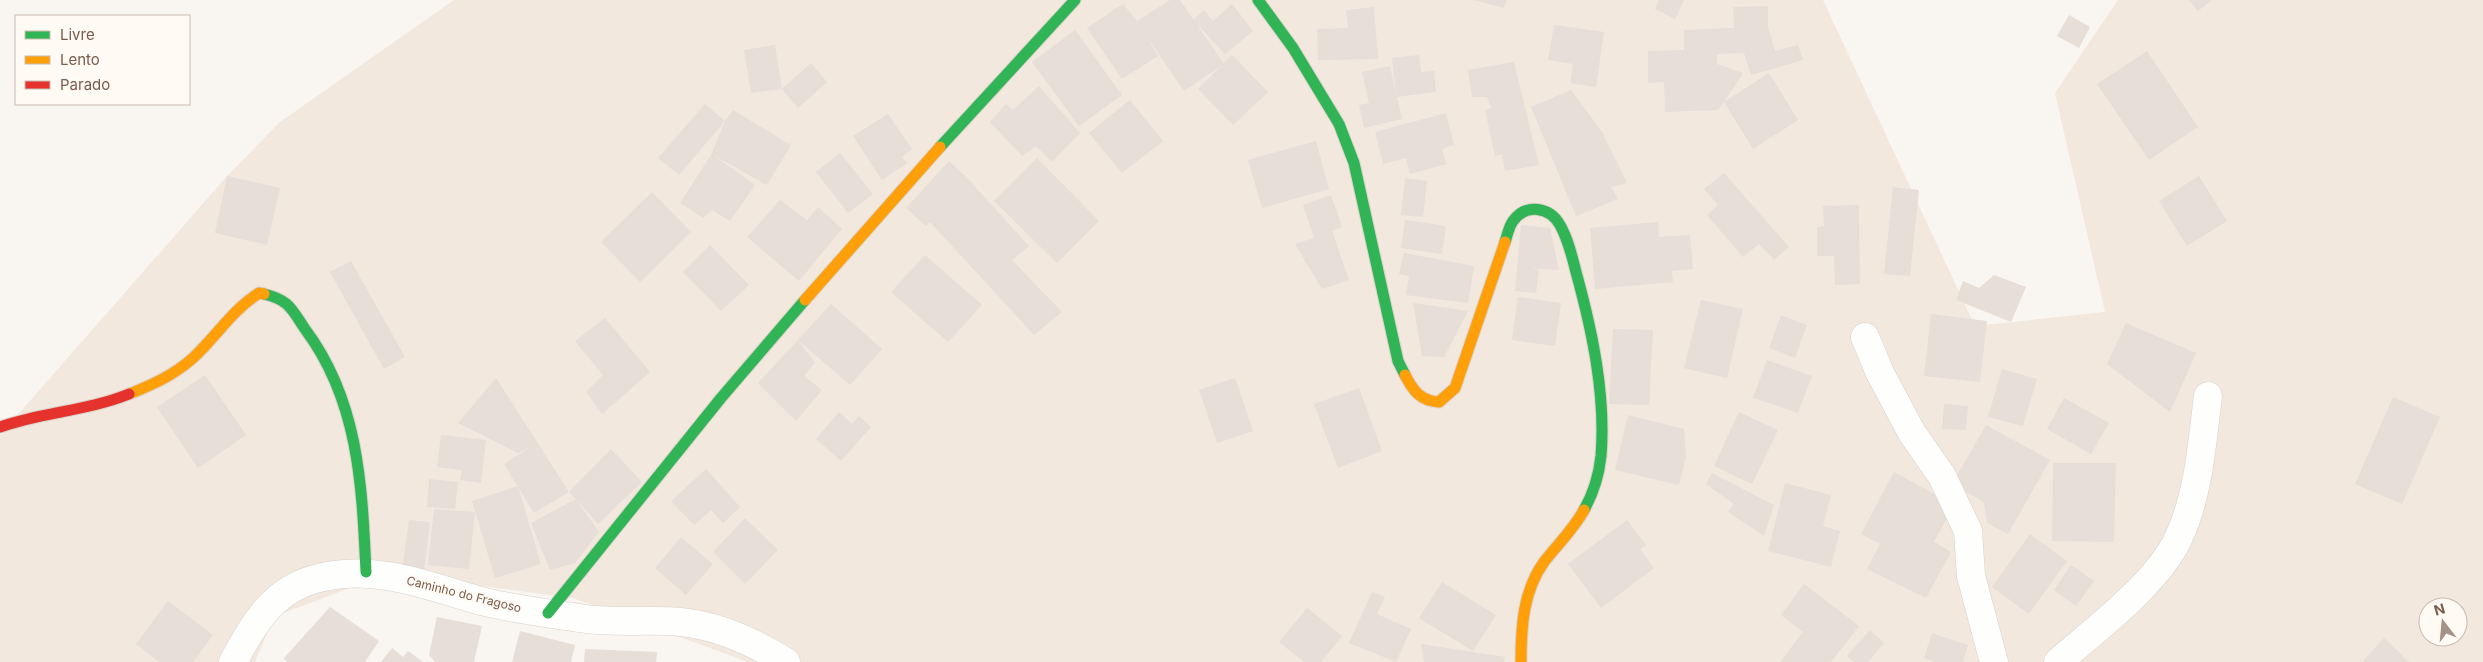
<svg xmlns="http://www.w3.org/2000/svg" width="2483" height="662" font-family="Inter,sans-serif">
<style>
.residential{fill:#f2e8de;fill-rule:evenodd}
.building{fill:#e6ded7}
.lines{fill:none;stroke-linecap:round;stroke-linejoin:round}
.street-casing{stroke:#d7d1cb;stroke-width:29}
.fast-casing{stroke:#d9d2cb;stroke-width:13}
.slow-casing{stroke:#d9d2cb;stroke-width:13}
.jam-casing{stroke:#d9d2cb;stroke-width:13}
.street{stroke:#fefefd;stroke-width:28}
.fast{stroke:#30b455;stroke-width:11}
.slow{stroke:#ff9f0a;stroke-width:11}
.jam{stroke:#e5322d;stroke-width:11}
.labels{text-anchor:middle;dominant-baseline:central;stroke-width:4;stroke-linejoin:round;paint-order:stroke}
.street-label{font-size:12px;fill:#7a5c4d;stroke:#fffaf3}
</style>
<rect width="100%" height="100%" fill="#f9f5f0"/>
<path class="residential" d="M454 0H1823L1975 326 2105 312 2055 93 2118 0H2483V662H748L573 598 388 574 275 616 255 662H0V435L227 176 280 122ZM2428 607H2458V637H2428Z"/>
<g class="building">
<path d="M1170 0H1180L1224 64 1184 91 1145 34 1158 56 1122 79 1087 28 1123 4 1137 21Z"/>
<path d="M1474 0H1507L1504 8Z"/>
<path d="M1659 0H1684L1675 19 1655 9Z"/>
<path d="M2189 0H2212L2198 11Z"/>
<path d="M1232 4 1253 31 1225 54 1193 20 1204 10 1213 21Z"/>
<path d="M1768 6V27L1775 51 1798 45 1803 60 1751 75 1744 53 1717 54V64L1743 73 1724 102 1769 73 1798 120 1753 149 1724 102 1718 110 1665 112 1664 82 1648 83V51L1684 50V30L1734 28 1733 7Z"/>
<path d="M1374 7 1378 59 1318 60 1317 29 1348 28 1346 10Z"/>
<path d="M2069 15 2090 27 2079 48 2057 36Z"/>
<path d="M1554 25 1604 32 1596 87 1570 83 1573 64 1548 60Z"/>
<path d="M1075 30 1122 95 1079 126 1032 62Z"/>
<path d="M775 45 782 89 751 93 744 50Z"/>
<path d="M2147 51 2198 127 2149 160 2097 84Z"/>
<path d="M1232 55 1268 92 1233 125 1198 89Z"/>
<path d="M1419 55 1421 72 1434 71 1436 92 1397 97 1402 119 1364 128 1359 105 1369 103 1362 72 1390 66 1396 95 1392 58Z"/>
<path d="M1514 62 1539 165 1505 171 1502 154 1495 156 1485 110 1491 108 1487 97H1472L1468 70Z"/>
<path d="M811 63 827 82 798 108 782 89Z"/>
<path d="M1039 86 1080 133 1052 162 1036 146 1022 156 990 122 1006 104 1013 110Z"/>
<path d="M1571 90 1602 132 1627 183 1611 187 1618 199 1576 216 1531 107Z"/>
<path d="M1130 100 1163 141 1122 173 1089 133Z"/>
<path d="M705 104 725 121 733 110 791 145 767 185 713 155 755 185 730 221 712 210 703 218 680 203 711 155 725 121 679 175 658 158Z"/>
<path d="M1446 113 1454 145 1442 149 1446 164 1410 174 1406 158 1383 164 1375 132Z"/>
<path d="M888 114 912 149 902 157 907 163 882 180 853 136Z"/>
<path d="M1316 141 1329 189 1262 208 1248 160Z"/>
<path d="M840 153 873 194 848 213 816 172Z"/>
<path d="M1037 158 1099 221 1057 263 994 201Z"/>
<path d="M949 161 969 180 1029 246 1012 260 1062 312 1034 335 930 222 926 226 906 208Z"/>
<path d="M1724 173 1789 247 1774 260 1759 244 1743 257 1707 215 1718 205 1704 189Z"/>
<path d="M227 176 280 188 267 245 215 233Z"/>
<path d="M2199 176 2227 221 2187 246 2159 201Z"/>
<path d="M1405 178 1427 181 1423 217 1401 215Z"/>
<path d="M1893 187 1919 190 1910 276 1884 274Z"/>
<path d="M652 192 691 232 640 282 601 242Z"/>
<path d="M1331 195 1342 227 1332 231 1349 280 1322 289 1295 244 1314 238 1303 205Z"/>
<path d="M780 200 807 220 818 207 842 229 799 281 747 237Z"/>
<path d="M1859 205 1860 284 1835 285 1834 256H1817V227L1824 226 1823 206Z"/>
<path d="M1405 220 1446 226 1442 254 1401 248Z"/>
<path d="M1658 222 1659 237 1690 235 1693 269 1672 271 1673 282 1595 289 1590 228Z"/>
<path d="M1521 225 1550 228 1559 270 1531 268 1539 270 1536 293 1515 291Z"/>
<path d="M710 245 749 285 721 311 683 272Z"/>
<path d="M1404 253 1474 266 1468 303 1406 295 1409 276 1399 274Z"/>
<path d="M925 255 982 305 948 342 891 292Z"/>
<path d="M351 261 405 357 384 369 330 272Z"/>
<path d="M1994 275 2026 287 2011 322 1956 300 1963 281 1979 288Z"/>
<path d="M1518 297 1561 303 1555 346 1512 340Z"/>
<path d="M1701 300 1743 309 1727 378 1684 368Z"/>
<path d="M1413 303 1468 311 1444 357 1422 356Z"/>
<path d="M831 304 882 349 850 385 798 340Z"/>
<path d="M1931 314 1987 321 1980 382 1924 376Z"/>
<path d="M1781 315 1807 325 1795 358 1769 348Z"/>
<path d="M605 318 650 372 602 414 586 392 603 375 575 341Z"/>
<path d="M2126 323 2196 353 2170 412 2107 364Z"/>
<path d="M1613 329 1653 330 1649 405 1609 404Z"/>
<path d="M798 340 815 363 804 376 822 390 796 421 758 383Z"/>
<path d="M1767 360 1812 376 1798 413 1753 398Z"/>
<path d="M2002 369 2037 379 2023 426 1988 417Z"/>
<path d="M205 375 246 435 198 468 157 407Z"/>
<path d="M496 378 569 492 534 513 504 464 532 446 518 453 458 423Z"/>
<path d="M1235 378 1253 431 1217 443 1199 390Z"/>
<path d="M1359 388 1382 451 1338 468 1314 404Z"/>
<path d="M2393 397 2440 417 2402 504 2355 484Z"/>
<path d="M2064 398 2109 423 2091 454 2047 429Z"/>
<path d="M1944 404 1968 406 1966 430 1942 429Z"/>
<path d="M839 412 852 424 859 416 871 427 841 461 816 439Z"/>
<path d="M1739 412 1778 430 1752 484 1714 466Z"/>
<path d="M1628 415 1684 429 1686 457 1679 485 1615 470Z"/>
<path d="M1986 425 2050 460 2008 534 1987 523 1984 502 1952 484Z"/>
<path d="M441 435 486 440 481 483 460 480 462 470 437 467Z"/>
<path d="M611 449 642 482 598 524 576 499 599 532 575 563 550 570 531 523 576 499 569 492Z"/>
<path d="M2053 463H2116L2114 542 2052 541Z"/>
<path d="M706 469 740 507 723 523 711 510 694 525 671 501Z"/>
<path d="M1894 472 1954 505 1934 542 1951 552 1926 598 1867 569 1880 544 1861 534Z"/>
<path d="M1712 473 1774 505 1764 536 1728 512 1734 504 1706 484Z"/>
<path d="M429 479 458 482 455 509 427 507Z"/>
<path d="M1785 483 1831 495 1823 526 1840 531 1831 567 1768 551Z"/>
<path d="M518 486 541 564 495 578 472 501Z"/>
<path d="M434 509 475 512 469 569 428 565Z"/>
<path d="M745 518 778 550 745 584 713 552Z"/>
<path d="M409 520 430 522 424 573 402 571Z"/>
<path d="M1627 520 1646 545 1640 549 1654 568 1601 608 1568 564Z"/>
<path d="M2030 534 2067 561 2029 614 1992 587Z"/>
<path d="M681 537 713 564 686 595 655 568Z"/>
<path d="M2071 565 2094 581 2076 606 2054 590Z"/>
<path d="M1442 582 1496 615 1473 651 1419 618Z"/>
<path d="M1804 584 1859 626 1831 662H1780L1803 632 1781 615Z"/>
<path d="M1372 592 1385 597 1377 614 1411 629 1396 662 1349 643Z"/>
<path d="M168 601 213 635 193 662H159L136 644Z"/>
<path d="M330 607 379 641 365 662H287L284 658Z"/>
<path d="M1307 608 1342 636 1321 662H1304L1279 642Z"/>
<path d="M437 617 482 626 474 662H435L429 655Z"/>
<path d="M1870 630 1884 643 1868 662H1854L1847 656Z"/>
<path d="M520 631 575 645 571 662H512Z"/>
<path d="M1932 633 1968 645 1963 662H1936L1924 658Z"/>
<path d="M2384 638 2409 662H2362Z"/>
<path d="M1421 644 1505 657 1504 662H1424Z"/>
<path d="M392 648 403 657 408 651 423 662H381Z"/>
<path d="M585 649 657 652 656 662H584Z"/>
</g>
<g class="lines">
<g class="street-casing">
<g id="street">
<path d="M1865 337 1880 373 1912 433 1942 476 1968 531 1971 576 1994 662"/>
<path d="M233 662C255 622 274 587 323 577 381 565 430 587 485 602 518 610 553 614 586 619 622 624 665 617 700 625 730 631 760 646 786 662"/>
<path d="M2058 662C2096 629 2158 583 2179 537 2199 493 2202 443 2208 396"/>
</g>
</g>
<g class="fast-casing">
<g id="fast">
<path d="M1258 0 1293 48 1339 124 1354 163 1398 361 1405 375"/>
<path d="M940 147 1075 0"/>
<path d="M1505 242C1507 236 1509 226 1513 221 1526 203 1550 207 1560 225 1568 239 1572 256 1576 272 1592 330 1606 395 1601 456 1599 475 1593 494 1584 510"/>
<path d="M264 294C289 300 291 308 305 329 359 401 362 486 366 572"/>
<path d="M548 613 721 398 805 300"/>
</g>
</g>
<g class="slow-casing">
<g id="slow">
<path d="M805 300 940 147"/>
<path d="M1405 375C1413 391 1421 401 1439 402L1455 388 1505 242"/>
<path d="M129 394C152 385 174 375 193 358 216 337 232 310 259 293L264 294"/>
<path d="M1521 662C1521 627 1523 591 1544 562 1557 545 1573 530 1584 510"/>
</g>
</g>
<g class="jam-casing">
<path id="jam" d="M0 427C42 412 87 411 129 394"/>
</g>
<use href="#street" class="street"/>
<use href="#fast" class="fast"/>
<use href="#slow" class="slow"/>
<use href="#jam" class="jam"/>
</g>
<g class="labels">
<g class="street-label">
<text transform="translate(464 594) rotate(14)">Caminho do Fragoso</text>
</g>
</g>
<rect x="15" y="15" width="175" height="90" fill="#fffaf3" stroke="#cabbb1"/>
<rect x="25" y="31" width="25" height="8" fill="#30b455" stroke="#cabbb1"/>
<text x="60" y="40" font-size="15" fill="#7a5c4d">Livre</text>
<rect x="25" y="56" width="25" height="8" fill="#ff9f0a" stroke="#cabbb1"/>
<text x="60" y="65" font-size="15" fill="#7a5c4d">Lento</text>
<rect x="25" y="81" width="25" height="8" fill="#e5322d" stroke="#cabbb1"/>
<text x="60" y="90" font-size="15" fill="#7a5c4d">Parado</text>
<g transform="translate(2443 622) rotate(344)"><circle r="24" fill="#fffaf3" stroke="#cabbb1"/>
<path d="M0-4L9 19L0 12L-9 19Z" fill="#a69286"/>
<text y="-8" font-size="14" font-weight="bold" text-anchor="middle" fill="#7a5c4d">N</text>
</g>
</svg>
